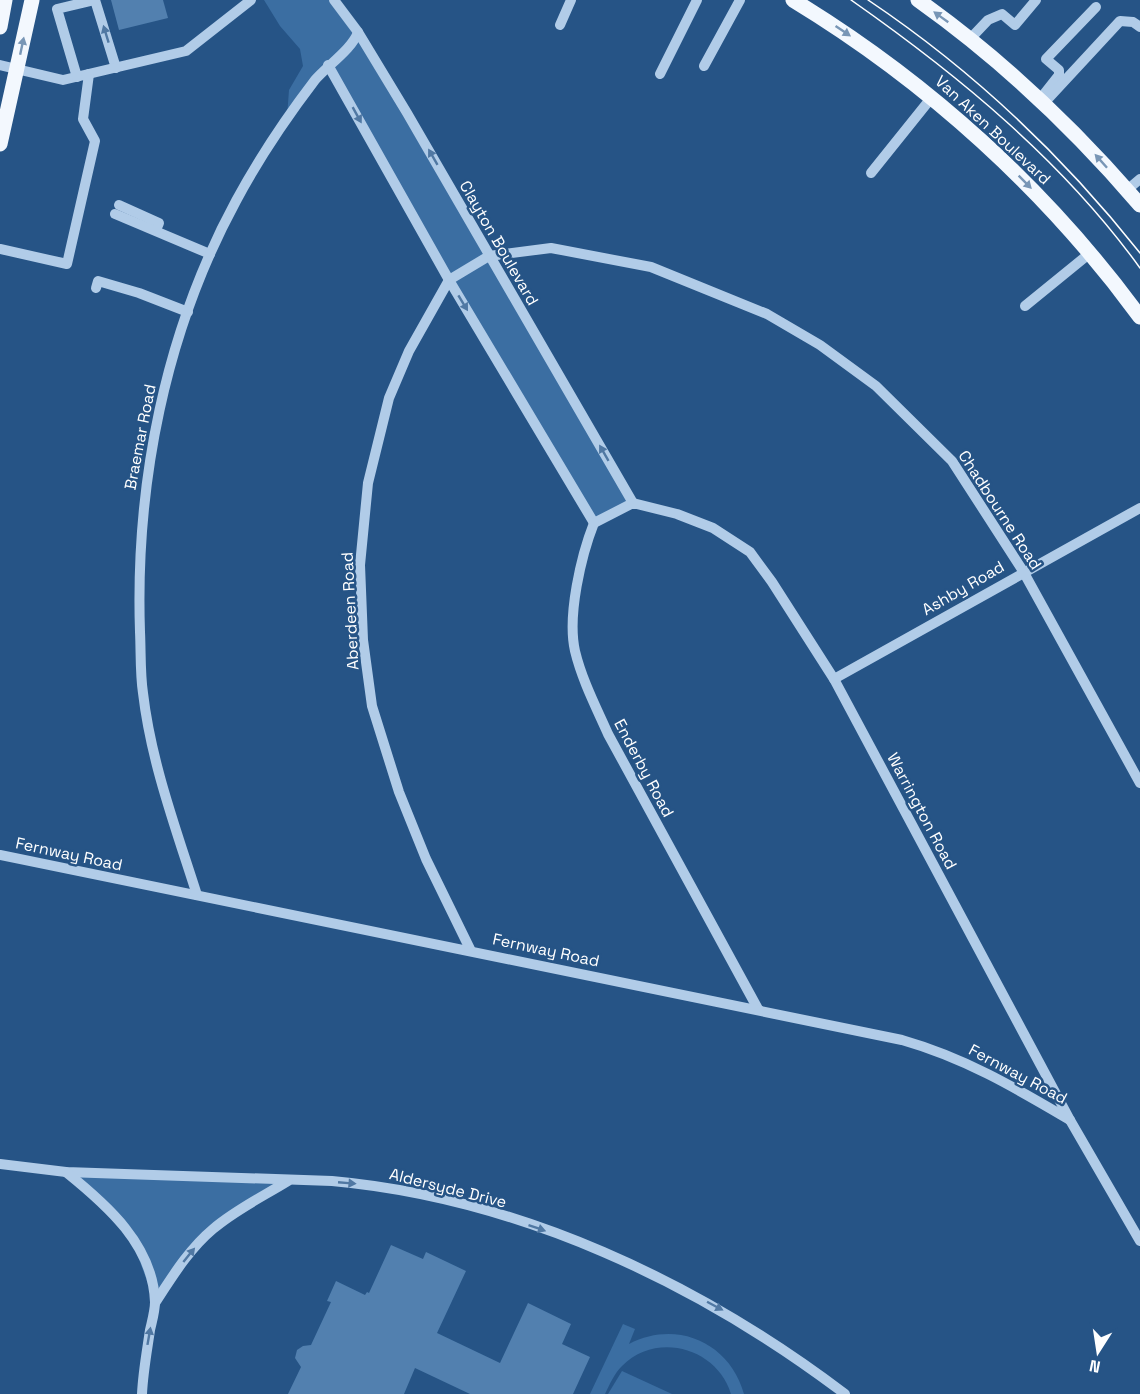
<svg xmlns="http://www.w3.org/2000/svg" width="1140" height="1394" font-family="'Space Grotesk',sans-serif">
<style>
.green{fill:#3b6ea2}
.building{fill:#5280af}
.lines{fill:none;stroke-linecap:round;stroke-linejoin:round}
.minor{stroke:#b1cce8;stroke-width:10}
.major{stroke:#f3f8fe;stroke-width:15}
.tram{stroke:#fff;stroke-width:1.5}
.oneway{fill:#7896b6}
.oneway2{fill:#5078a3}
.labels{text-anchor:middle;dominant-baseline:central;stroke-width:5;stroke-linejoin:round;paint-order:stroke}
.street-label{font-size:16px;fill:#fff;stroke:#265486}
</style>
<rect width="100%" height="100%" fill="#265486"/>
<g class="green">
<path d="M264 0H334L633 503 594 523 328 65 287 117 289 90 303 66 300 49 280 26Z"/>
<path d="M66 1172 289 1181 211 1230 155 1303 130 1235Z"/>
<path d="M623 1324 635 1329 629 1344C677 1319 730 1343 744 1394H731C717 1348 657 1331 622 1366 614 1374 610 1384 605 1394H590Z"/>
<path d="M622 1371 672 1394H608Z"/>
</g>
<g class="building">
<path d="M111 0H163L168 18 119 30Z"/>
<path d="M391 1245 423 1259 426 1252 466 1271 437 1333 500 1363 528 1303 571 1324 562 1344 590 1357 573 1394H470L415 1368 404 1394H288L301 1367 295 1358 297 1350 303 1346 311 1345 331 1302 327 1301 336 1281 365 1295 367 1292 369 1293Z"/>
</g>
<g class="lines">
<g class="minor">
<path d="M95 0 116 68"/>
<path d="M334 0 358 32 407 113 633 503"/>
<path d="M560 25 571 0"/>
<path d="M970 39 988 20 1002 14 1015 25 1036 0"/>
<path d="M0 65 63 80 186 51 251 0"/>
<path d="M328 65 449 280 594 523"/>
<path d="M704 66 740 0"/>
<path d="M660 74 697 0"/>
<path d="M77 77 57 9 95 0"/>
<path d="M1040 99 1059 75V70L1046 59 1096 7"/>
<path d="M1044 103 1120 21 1133 22 1140 27"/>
<path d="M871 173 932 97"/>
<path d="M1127 190 1140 179"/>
<path d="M119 205 159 223 156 230"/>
<path d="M115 214 210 254"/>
<path d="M0 249 67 264 95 141 83 119 89 74"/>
<path d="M96 288 98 281 139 293 188 312"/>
<path d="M1025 306 1090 253"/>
<path d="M594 523 633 503 677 514 713 528 750 552 772 582 834 679 1070 1120 1140 1241"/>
<path d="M594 523C581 556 567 616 575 651 582 680 596 707 608 734L758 1009"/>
<path d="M834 679 1140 508"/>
<path d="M0 855 902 1040C965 1058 1014 1087 1070 1120"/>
<path d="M197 895C176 829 151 762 143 693 140 673 141 652 140 632 135 484 165 332 236 201 259 158 286 118 315 80 327 66 353 48 358 32"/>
<path d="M470 949 426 859 399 792 372 706 363 640 360 565 368 483 389 398 409 351 449 280 489 256 551 248 651 267 767 314 820 345 876 386 952 461 1023 571 1140 783"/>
<path d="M0 1164 66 1172 332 1181C519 1198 697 1282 845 1394"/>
<path d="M66 1172C107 1205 153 1245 155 1302 155 1311 152 1321 150 1330 147 1351 143 1372 142 1394"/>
<path d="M155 1303C172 1277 189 1249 213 1229 235 1210 262 1197 288 1181"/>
</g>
<g class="major">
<path d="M793 0C928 82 1047 190 1140 317"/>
<path d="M918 0C1001 59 1074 128 1140 205"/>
<path d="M0 27 5 0"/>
<path d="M0 144 32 0"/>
</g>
<g class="tram">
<path d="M851 0C958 75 1063 161 1140 268"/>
<path d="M868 0C971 69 1063 156 1140 253"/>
</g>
</g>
<defs><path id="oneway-solid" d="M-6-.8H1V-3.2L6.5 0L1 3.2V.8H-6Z" transform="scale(1.5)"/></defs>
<g class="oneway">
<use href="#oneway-solid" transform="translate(941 17) rotate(-144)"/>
<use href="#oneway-solid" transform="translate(843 31) rotate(34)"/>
<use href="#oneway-solid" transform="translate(22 46) rotate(-78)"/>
<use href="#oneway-solid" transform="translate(1101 161) rotate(-132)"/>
<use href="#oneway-solid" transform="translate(1025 182) rotate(45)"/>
</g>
<g class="oneway2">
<use href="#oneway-solid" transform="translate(106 34) rotate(-107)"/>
<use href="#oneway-solid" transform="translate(357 115) rotate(61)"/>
<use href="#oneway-solid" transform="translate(433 157) rotate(-120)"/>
<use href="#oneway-solid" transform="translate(463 303) rotate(59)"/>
<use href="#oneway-solid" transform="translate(604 453) rotate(-120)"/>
<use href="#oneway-solid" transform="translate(347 1183) rotate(5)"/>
<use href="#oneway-solid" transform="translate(537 1228) rotate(19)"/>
<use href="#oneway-solid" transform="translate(189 1255) rotate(-51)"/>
<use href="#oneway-solid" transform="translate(715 1306) rotate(28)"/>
<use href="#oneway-solid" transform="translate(149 1336) rotate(-80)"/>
</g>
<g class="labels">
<g class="street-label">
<text transform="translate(993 130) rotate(43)">Van Aken Boulevard</text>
<text transform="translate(499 243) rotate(60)">Clayton Boulevard</text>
<text transform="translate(140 437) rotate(-79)">Braemar Road</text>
<text transform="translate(1000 510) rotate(57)">Chadbourne Road</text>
<text transform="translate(963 588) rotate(-30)">Ashby Road</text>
<text transform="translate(350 611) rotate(-93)">Aberdeen Road</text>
<text transform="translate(644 768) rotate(62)">Enderby Road</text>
<text transform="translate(922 811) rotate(62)">Warrington Road</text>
<text transform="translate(69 854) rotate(12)">Fernway Road</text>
<text transform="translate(546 950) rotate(12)">Fernway Road</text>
<text transform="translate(1018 1074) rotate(28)">Fernway Road</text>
<text transform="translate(448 1188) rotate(14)">Aldersyde Drive</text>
</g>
</g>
<g transform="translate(1098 1352) rotate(192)" stroke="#265486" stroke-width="4.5" paint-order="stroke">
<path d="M0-4.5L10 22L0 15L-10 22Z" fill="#ffffff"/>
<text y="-9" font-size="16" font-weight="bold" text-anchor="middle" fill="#ffffff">N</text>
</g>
</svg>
